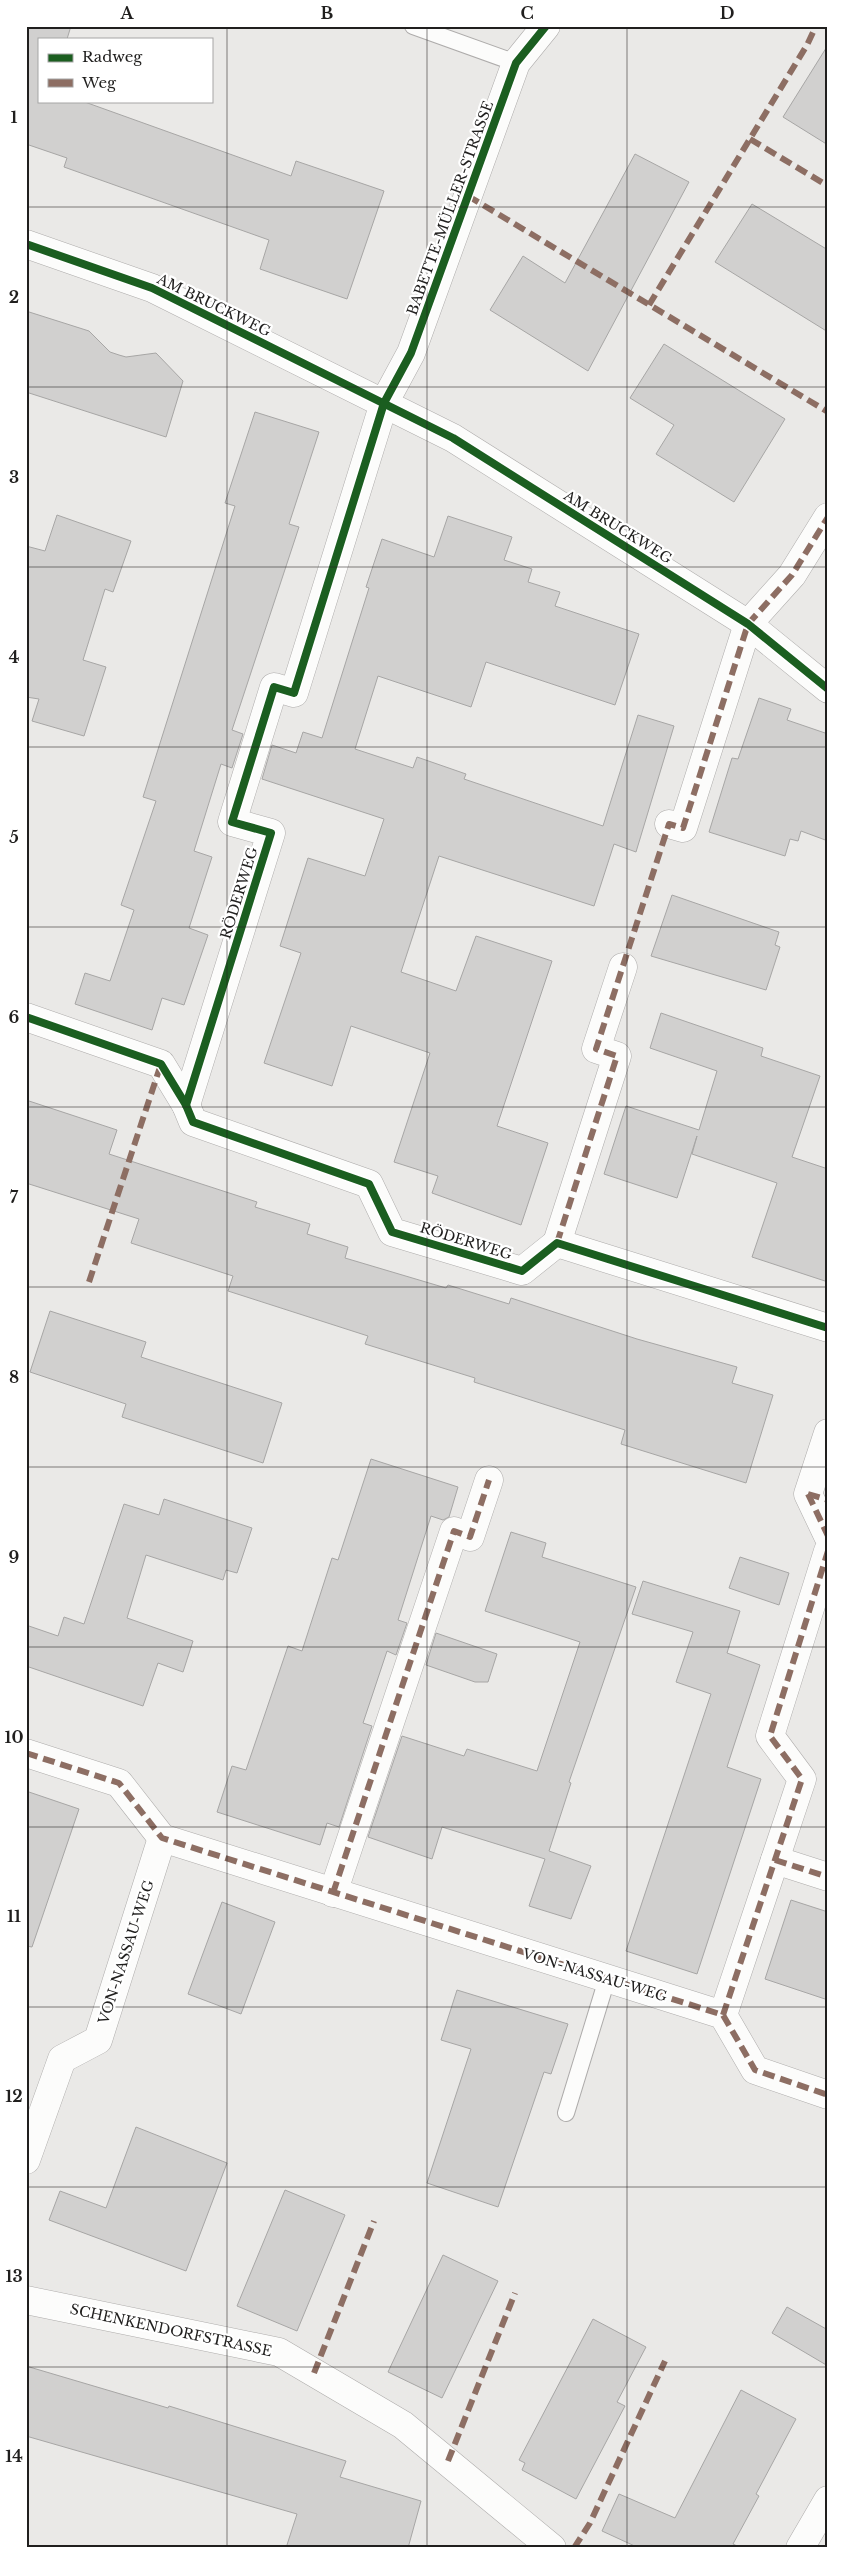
<svg xmlns="http://www.w3.org/2000/svg" width="854" height="2574" font-family="'Libre Baskerville',serif">
<style>
.building{fill:#d1d0cf;stroke:#a7a6a5}
.lines{fill:none;stroke-linecap:round;stroke-linejoin:round}
.lane-casing{stroke:#aeacab;stroke-width:18}
.street-casing{stroke:#aeacab;stroke-width:29}
.lane{stroke:#fcfcfb;stroke-width:16}
.street{stroke:#fcfcfb;stroke-width:28}
.quiet{stroke:#8d6e63;stroke-width:6;stroke-dasharray:12 6;stroke-linecap:butt}
.cycleway-casing{stroke:#fff;stroke-width:11}
.cycleway{stroke:#1b5e20;stroke-width:8}
.grid{fill:none;stroke:#201f1e;stroke-width:1;stroke-opacity:0.55}
.labels{text-anchor:middle;dominant-baseline:central;stroke-width:4.5;stroke-linejoin:round;paint-order:stroke}
.street-label{font-size:14px;fill:#201f1e;stroke:#fff}
.neatline{fill:none;stroke:#201f1e;stroke-width:2}
.grid-label{font-size:16px;text-anchor:middle;font-weight:bold;fill:#201f1e}
</style>
<rect width="100%" height="100%" fill="#eae9e7"/>
<g class="building">
<path d="M26 26H71L67 39H39V101H82L291 176 296 161 384 191 347 299 260 269 269 240 64 167 67 158 26 144Z"/>
<path d="M828 45V145L783 117Z"/>
<path d="M635 154 689 182 588 371 490 310 523 256 565 283Z"/>
<path d="M752 204 828 250V332L715 262Z"/>
<path d="M26 311 89 331 110 352 119 355 126 357 156 353 183 381 166 437 26 392Z"/>
<path d="M664 344 785 419 734 502 656 454 674 425 630 398Z"/>
<path d="M255 412 319 432 289 524 299 527 232 730 243 734 232 768 221 764 194 851 212 857 189 928 208 935 184 1005 162 998 152 1030 75 1004 85 973 110 981 134 910 121 905 156 801 143 797 235 506 225 503Z"/>
<path d="M57 515 131 541 113 592 105 589 83 660 106 667 84 736 32 721 39 699 26 697V546L45 551Z"/>
<path d="M448 516 512 537 504 560 532 569 528 582 560 592 555 606 639 634 615 705 486 662 471 707 378 676 355 749 413 768 417 757 466 774 464 779 603 826 638 715 674 726 636 852 614 844 594 906 439 856 401 972 456 991 476 936 552 961 497 1126 548 1143 521 1225 432 1193 438 1176 394 1162 430 1053 351 1026 332 1086 264 1063 301 953 280 946 308 858 365 876 384 819 262 779 272 745 296 753 303 732 322 738 369 588 366 587 382 539 434 557Z"/>
<path d="M759 698 791 709 787 720 828 734V841L801 831 798 841 790 839 785 856 709 832 732 758 738 759Z"/>
<path d="M672 895 779 932 775 945 780 947 766 990 651 956Z"/>
<path d="M661 1013 763 1048 761 1056 820 1076 792 1157 828 1169V1282L752 1257 777 1183 692 1154 697 1136 677 1198 604 1174 626 1106 699 1130 717 1071 650 1048Z"/>
<path d="M26 1100 117 1130 109 1154 257 1202 255 1207 310 1224 307 1234 348 1247 345 1258 446 1288 448 1285 509 1304 511 1298 637 1339 737 1367 732 1383 773 1395 746 1483 621 1444 625 1430 474 1382 475 1378 365 1344 368 1336 228 1291 233 1276 131 1243 139 1219 26 1183Z"/>
<path d="M50 1311 146 1342 141 1357 282 1403 263 1463 122 1417 126 1404 30 1372Z"/>
<path d="M371 1459 458 1487 449 1517 443 1520 431 1516 398 1620 407 1623 396 1655 387 1651 363 1723 372 1726 339 1827 327 1823 320 1845 217 1812 232 1766 246 1770 288 1646 302 1651 332 1558 338 1560Z"/>
<path d="M164 1499 252 1528 237 1573 226 1570 223 1580 146 1555 127 1618 193 1641 183 1672 158 1663 143 1706 26 1666V1625L58 1636 64 1617 84 1624 124 1504 159 1515Z"/>
<path d="M511 1532 546 1543 542 1557 636 1587 569 1782 571 1783 549 1851 591 1866 571 1919 529 1906 545 1859 442 1827 432 1859 368 1837 402 1736 464 1756 467 1749 537 1771 580 1642 485 1611Z"/>
<path d="M740 1557 789 1573 779 1605 729 1588Z"/>
<path d="M643 1581 740 1611 727 1653 760 1665 727 1767 761 1779 697 1974 626 1951 711 1694 676 1682 693 1632 632 1614Z"/>
<path d="M436 1633 497 1654 488 1682H475L426 1665Z"/>
<path d="M26 1791 79 1809 32 1947 26 1946Z"/>
<path d="M791 1900 828 1912V2000L765 1979Z"/>
<path d="M222 1902 275 1922 241 2014 188 1994Z"/>
<path d="M457 1990 568 2024 551 2074 544 2072 498 2207 427 2183 471 2049 441 2040Z"/>
<path d="M136 2127 227 2163 186 2271 49 2220 60 2191 106 2208Z"/>
<path d="M285 2190 345 2215 297 2331 237 2306Z"/>
<path d="M443 2255 498 2281 442 2398 388 2372Z"/>
<path d="M787 2307 828 2330V2366L772 2333Z"/>
<path d="M593 2319 646 2347 617 2402 625 2406 576 2499 522 2470 525 2463 519 2460Z"/>
<path d="M26 2366 168 2408 169 2406 346 2461 340 2477 421 2501 408 2548H286L297 2514 26 2436Z"/>
<path d="M741 2390 796 2419 756 2494 759 2496 733 2544 741 2548H639L602 2531 619 2494 675 2518Z"/>
</g>
<g class="lines">
<g class="lane-casing">
<g id="lane">
<path d="M413 26 516 63"/>
<path d="M566 2113 607 1979"/>
</g>
</g>
<g class="street-casing">
<g id="street">
<path d="M26 244 152 288 453 438 748 624 828 689"/>
<path d="M669 824 683 828 748 624 792 575 828 517"/>
<path d="M26 1017 161 1064 186 1105 193 1122 369 1184 392 1232 522 1271 557 1243 828 1328"/>
<path d="M186 1105 271 833 232 822 274 687 294 693 384 403 411 353 516 63 546 26"/>
<path d="M557 1243 617 1056 596 1049 623 967"/>
<path d="M828 1433 808 1494 828 1536"/>
<path d="M26 1753 119 1783 162 1838 723 2015 755 2070 828 2095"/>
<path d="M775 1860 828 1877"/>
<path d="M333 1893 454 1531 470 1537 489 1480"/>
<path d="M723 2015 802 1779 770 1736 828 1551"/>
<path d="M26 2160 62 2059 98 2040 162 1838"/>
<path d="M26 2300 279 2352 403 2425 552 2548"/>
<path d="M800 2548 828 2500"/>
</g>
</g>
<use href="#lane" class="lane"/>
<use href="#street" class="street"/>
<g class="quiet">
<path d="M750 139 828 186"/>
<path d="M468 196 828 412"/>
<path d="M649 305 807 45 816 26"/>
<path d="M557 1243 617 1056 596 1049 669 824 683 828 748 624 792 575 828 517"/>
<path d="M89 1282 161 1064"/>
<path d="M808 1494 828 1536"/>
<path d="M808 1494 828 1500"/>
<path d="M26 1753 119 1783 162 1838 723 2015 755 2070 828 2095"/>
<path d="M775 1860 828 1877"/>
<path d="M333 1893 454 1531 470 1537 489 1480"/>
<path d="M723 2015 802 1779 770 1736 828 1551"/>
<path d="M314 2373 374 2221"/>
<path d="M448 2461 515 2293"/>
<path d="M574 2548 590 2523 665 2361"/>
</g>
<g class="cycleway-casing">
<g id="cycleway">
<path d="M26 244 152 288 453 438 748 624 828 689"/>
<path d="M26 1017 161 1064 186 1105 193 1122 369 1184 392 1232 522 1271 557 1243 828 1328"/>
<path d="M186 1105 271 833 232 822 274 687 294 693 384 403 411 353 516 63 546 26"/>
</g>
</g>
<use href="#cycleway" class="cycleway"/>
</g>
<path class="grid" d="M227 26V2548M427 26V2548M627 26V2548M26 207H828M26 387H828M26 567H828M26 747H828M26 927H828M26 1107H828M26 1287H828M26 1467H828M26 1647H828M26 1827H828M26 2007H828M26 2187H828M26 2367H828"/>
<g class="labels">
<g class="street-label">
<text transform="translate(450 208) rotate(-70)">BABETTE-MÜLLER-STRASSE</text>
<text transform="translate(214 305) rotate(26)">AM BRUCKWEG</text>
<text transform="translate(618 527) rotate(32)">AM BRUCKWEG</text>
<text transform="translate(239 893) rotate(-73)">RÖDERWEG</text>
<text transform="translate(466 1241) rotate(17)">RÖDERWEG</text>
<text transform="translate(126 1952) rotate(-72)">VON-NASSAU-WEG</text>
<text transform="translate(595 1975) rotate(17)">VON-NASSAU-WEG</text>
<text transform="translate(171 2330) rotate(12)">SCHENKENDORFSTRASSE</text>
</g>
</g>
<rect width="854" height="2574" fill="none" stroke="#ffffff" stroke-width="55"/>
<rect x="38" y="38" width="175" height="65" fill="#ffffff" stroke="#a6a5a5"/>
<rect x="48" y="54" width="25" height="8" fill="#1b5e20" stroke="#a6a5a5"/>
<text x="82" y="62" font-size="15" fill="#201f1e">Radweg</text>
<rect x="48" y="79" width="25" height="8" fill="#8d6e63" stroke="#a6a5a5"/>
<text x="82" y="88" font-size="15" fill="#201f1e">Weg</text>
<rect x="28" y="28" width="798" height="2518" class="neatline"/>
<g class="grid-label">
<text x="127" y="19">A</text>
<text x="327" y="19">B</text>
<text x="527" y="19">C</text>
<text x="727" y="19">D</text>
<text x="14" y="123">1</text>
<text x="14" y="303">2</text>
<text x="14" y="483">3</text>
<text x="14" y="663">4</text>
<text x="14" y="843">5</text>
<text x="14" y="1023">6</text>
<text x="14" y="1203">7</text>
<text x="14" y="1383">8</text>
<text x="14" y="1563">9</text>
<text x="14" y="1743">10</text>
<text x="14" y="1922">11</text>
<text x="14" y="2102">12</text>
<text x="14" y="2282">13</text>
<text x="14" y="2462">14</text>
</g>
</svg>
